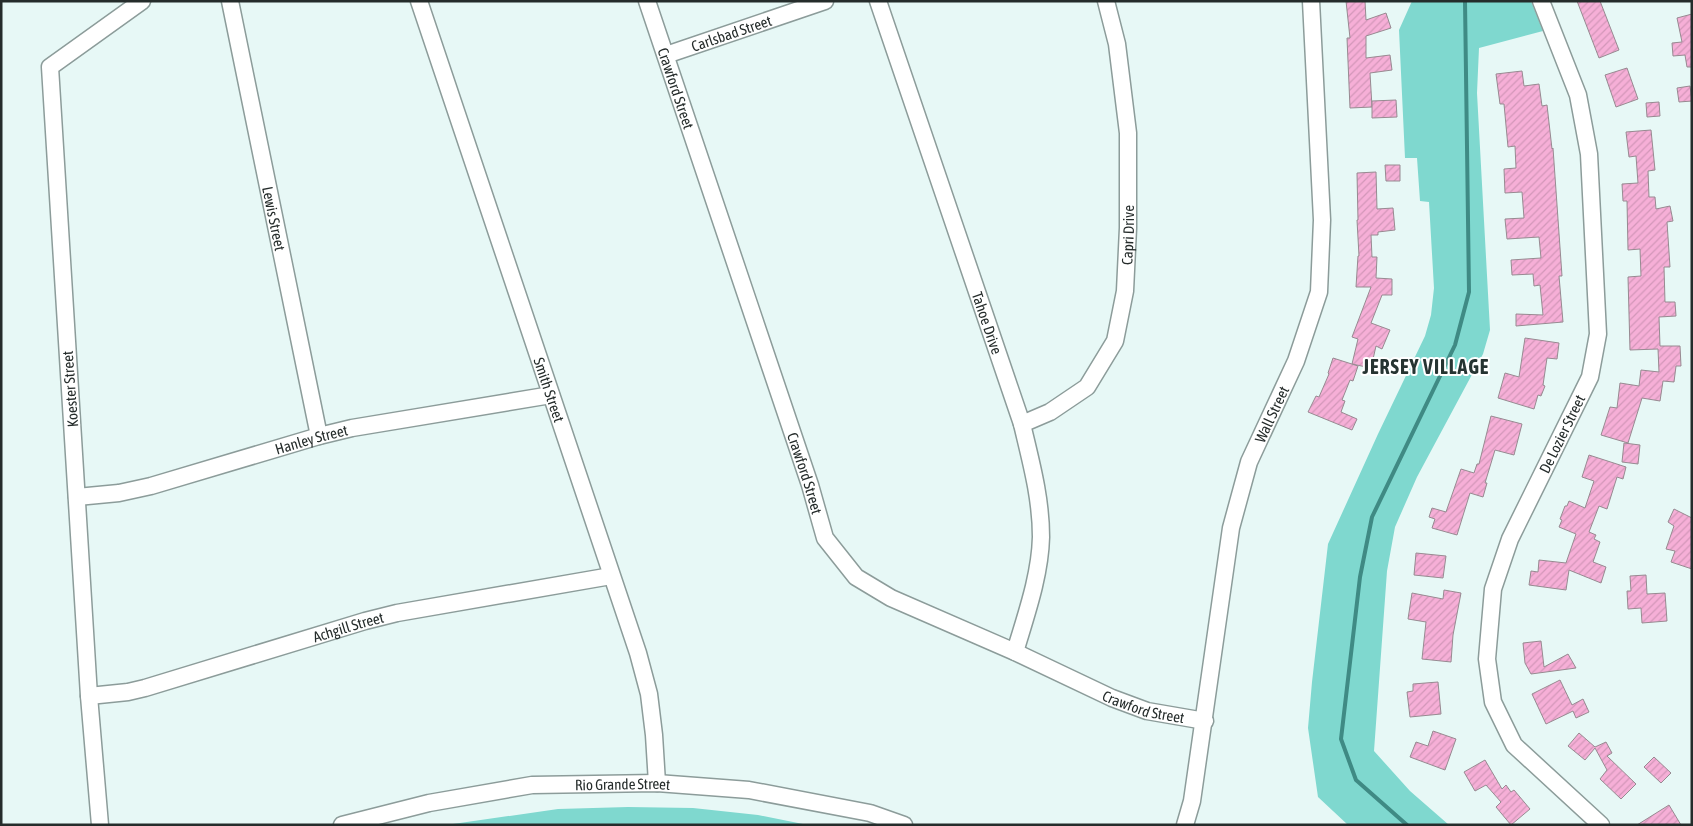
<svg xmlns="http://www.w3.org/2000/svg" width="1693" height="826" font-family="'Asap Condensed',sans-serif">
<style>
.green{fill:#7fd8cf}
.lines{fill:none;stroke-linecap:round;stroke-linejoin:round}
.stream{stroke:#3f8a84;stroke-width:4}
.building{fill:url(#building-hatch);stroke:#978a91}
.minor-casing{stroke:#8c9c9a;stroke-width:19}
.minor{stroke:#fff;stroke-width:16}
.labels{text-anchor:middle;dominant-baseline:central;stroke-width:4;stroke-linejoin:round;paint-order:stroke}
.street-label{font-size:15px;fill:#252c2b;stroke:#fff}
.district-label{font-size:20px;font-weight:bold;letter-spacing:1px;fill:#263432;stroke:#fff}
</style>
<defs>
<pattern id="building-hatch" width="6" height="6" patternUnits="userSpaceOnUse" patternTransform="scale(1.25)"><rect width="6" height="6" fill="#f6afd7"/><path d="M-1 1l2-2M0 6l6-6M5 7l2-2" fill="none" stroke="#d397b9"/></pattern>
</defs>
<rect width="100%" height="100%" fill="#e7f8f6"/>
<g class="green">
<path d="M1412 1H1531L1543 31 1479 48 1477 93 1490 330 1483 354 1417 477 1395 527 1387 571 1374 751 1410 791 1449 825H1348L1318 797 1308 728 1312 682 1328 544 1378 434 1425 336 1431 315 1434 288 1429 202 1420 201 1417 158H1405L1399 30Z"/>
<path d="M628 807 693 808 758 815 808 825H446L558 809Z"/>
</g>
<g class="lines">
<path class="stream" d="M1407 825 1356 780 1341 739 1360 577 1372 517 1455 345 1469 292 1465 1"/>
</g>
<g class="building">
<path d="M1346 1H1365L1366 20 1386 13 1391 28 1366 36V58L1390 55 1392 70 1370 73 1372 107 1350 108 1347 38H1350Z"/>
<path d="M1577 1H1600L1619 50 1599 58Z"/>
<path d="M1692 14V67H1687L1685 55 1673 56 1672 43 1682 42 1677 18Z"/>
<path d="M1627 68 1638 99 1616 107 1605 75Z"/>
<path d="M1522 71 1524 86 1539 84 1542 106 1547 105 1552 149 1553 148 1562 276H1559L1563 322 1516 326V314L1543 315 1540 285 1534 286 1533 274 1512 275 1511 260 1541 258 1539 237 1507 239 1505 219 1524 218 1522 192 1505 193 1504 169 1516 168 1515 146 1508 147 1504 104H1500L1496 74Z"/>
<path d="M1690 86 1692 101 1679 102 1677 88Z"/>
<path d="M1396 100 1397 117 1372 118V101Z"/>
<path d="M1659 102 1660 116 1647 117 1646 103Z"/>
<path d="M1651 130 1655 170 1648 171 1649 197H1655L1656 209 1670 206 1673 221 1667 222 1670 267H1664L1665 302H1675L1676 316 1659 317 1660 346H1680L1681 366H1676L1674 382 1663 381 1660 401 1642 398 1628 443 1601 435 1610 407 1617 408 1620 383 1639 386 1641 370 1659 372 1658 349 1630 350 1628 277 1641 276 1640 249 1628 250 1627 201H1623L1622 184 1638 183 1636 156 1629 157 1626 132Z"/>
<path d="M1385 165H1400V181H1386Z"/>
<path d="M1376 172 1377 209 1393 208 1395 230 1378 232V235H1371L1372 257H1377L1376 278 1392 279V295H1382L1371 323 1390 330 1382 349 1376 346 1371 368 1352 364 1358 339 1352 337 1371 287H1356L1358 256H1359L1357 220H1358L1357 173Z"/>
<path d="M1525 338 1559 343 1557 359 1547 358 1543 385 1545 386 1541 396 1538 395 1534 409 1498 398 1505 373 1519 377Z"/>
<path d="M1333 358 1358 366 1353 381 1350 380 1342 400 1345 401 1341 412 1357 419 1352 430 1308 412 1316 396 1319 397 1329 374 1328 373Z"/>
<path d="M1491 416 1522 424 1514 455 1495 450 1485 483H1487L1483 497 1470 493 1457 535 1432 528 1435 519 1429 517 1432 508 1446 512 1461 469 1474 473 1477 464H1479Z"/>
<path d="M1624 443 1640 445 1638 464 1622 462Z"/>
<path d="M1589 455 1626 467 1623 479 1617 477 1607 509 1599 506 1589 532 1596 535 1594 539 1600 542 1593 562 1606 567 1601 583 1569 570 1566 590 1529 585 1531 571 1538 572 1539 560 1566 563 1576 534 1559 527 1562 520 1560 519 1565 506H1567L1569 501 1585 508 1594 481 1582 477Z"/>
<path d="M1674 509 1692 518V569L1671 562 1675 551 1666 549 1674 526 1668 522Z"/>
<path d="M1416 553 1446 556 1443 578 1414 575Z"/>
<path d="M1646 575 1647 594 1665 593 1667 621 1642 623 1641 608 1628 609 1627 591H1631L1630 576Z"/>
<path d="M1444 590 1461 593 1453 635 1451 662 1422 659 1426 622 1408 619 1412 593 1443 599Z"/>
<path d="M1541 641 1544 667 1568 654 1576 668 1531 674 1525 663 1523 643Z"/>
<path d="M1560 680 1572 705 1583 699 1589 712 1576 718 1573 711 1546 724 1532 694Z"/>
<path d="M1438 682 1441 714 1410 717 1407 692 1413 691V684Z"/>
<path d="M1433 731 1456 739 1445 770 1410 757 1416 742 1428 746Z"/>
<path d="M1579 733 1595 747 1606 742 1612 753 1607 756 1636 784 1621 799 1600 779 1607 770 1595 748 1585 760 1568 746Z"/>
<path d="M1654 757 1671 773 1661 783 1644 767Z"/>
<path d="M1485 760 1502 789 1506 785 1511 792 1514 790 1530 809 1511 825 1496 807 1501 802 1486 785 1475 791 1464 772Z"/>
<path d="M1669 805 1681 825H1637Z"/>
</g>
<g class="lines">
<g class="minor-casing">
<g id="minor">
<path id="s1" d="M230 1 319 436"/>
<path id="s2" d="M419 1 638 653 649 694 654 735 657 783"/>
<path id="s3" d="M647 1 810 485 825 538 856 577 891 598 1015 652 1112 698 1147 711 1205 721"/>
<path id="s4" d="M878 1 1022 424C1031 462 1041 498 1041 537 1040 576 1026 615 1015 652"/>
<path d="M1541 1 1578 95 1589 154 1598 334 1590 377 1510 539 1493 589 1487 659 1493 702 1514 745 1601 825"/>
<path id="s5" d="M666 55 825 1"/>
<path id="s6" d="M1022 424 1050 412 1087 387 1115 341 1125 291 1128 228V133L1117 44 1106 1"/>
<path id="s7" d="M77 497 119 493 151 486 319 436 352 428 551 395"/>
<path id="s8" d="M89 696 128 692 145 688 365 621 397 613 611 576"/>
<path d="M100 825 89 696 50 67 142 1"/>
<path id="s9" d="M342 825 429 803 532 785 657 783 749 790 870 813 904 825"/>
<path id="s10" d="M1185 825 1192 801 1231 528 1249 462 1296 361 1319 292 1322 220 1311 1"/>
</g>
</g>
<use href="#minor" class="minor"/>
</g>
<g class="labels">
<g class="street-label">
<text stroke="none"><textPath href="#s5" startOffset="69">Carlsbad Street</textPath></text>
<text stroke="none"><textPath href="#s3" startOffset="92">Crawford Street</textPath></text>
<text stroke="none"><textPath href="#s1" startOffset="222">Lewis Street</textPath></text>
<text stroke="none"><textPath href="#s6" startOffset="236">Capri Drive</textPath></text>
<text stroke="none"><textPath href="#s4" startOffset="340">Tahoe Drive</textPath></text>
<text transform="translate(70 389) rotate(-94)">Koester Street</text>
<text stroke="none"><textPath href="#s2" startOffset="410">Smith Street</textPath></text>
<text stroke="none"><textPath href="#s10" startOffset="422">Wall Street</textPath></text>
<text transform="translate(1562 434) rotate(-64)">De Lozier Street</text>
<text stroke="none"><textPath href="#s7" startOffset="242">Hanley Street</textPath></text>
<text stroke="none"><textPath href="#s3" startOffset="498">Crawford Street</textPath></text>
<text stroke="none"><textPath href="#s8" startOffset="269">Achgill Street</textPath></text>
<text stroke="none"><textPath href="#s3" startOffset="932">Crawford Street</textPath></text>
<text stroke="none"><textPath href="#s9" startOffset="285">Rio Grande Street</textPath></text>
</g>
<g class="district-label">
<text x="1426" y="366">JERSEY VILLAGE</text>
</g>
</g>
<rect width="1693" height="826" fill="none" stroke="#252c2b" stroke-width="5"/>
</svg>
